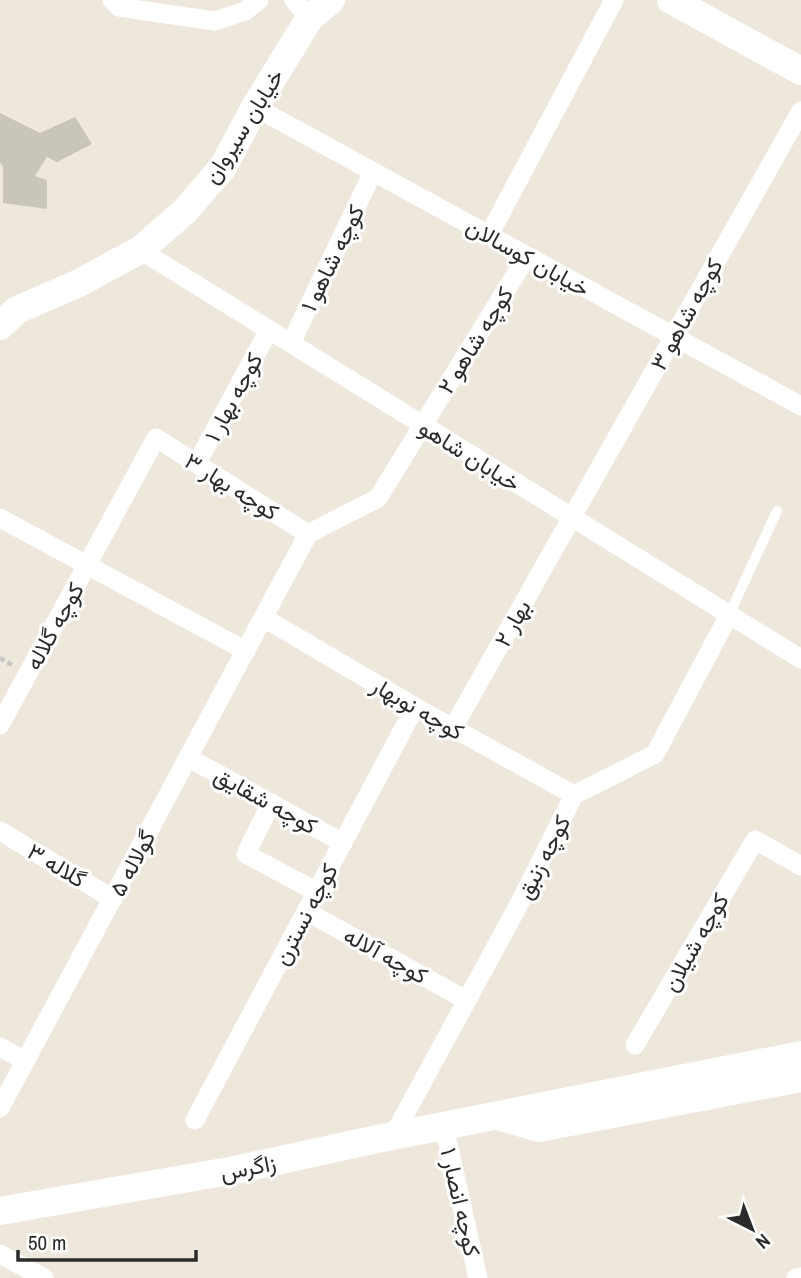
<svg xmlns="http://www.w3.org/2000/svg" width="801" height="1278" font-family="'Archivo Narrow',Vazirmatn,sans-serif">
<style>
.building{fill:#c9c5bb}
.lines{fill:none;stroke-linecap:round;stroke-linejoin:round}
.path{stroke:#c8c8c8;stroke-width:4.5;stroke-dasharray:5 3.5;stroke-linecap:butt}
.lane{stroke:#fff;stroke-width:10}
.street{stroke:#fff;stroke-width:19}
.secondary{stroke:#fff;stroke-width:28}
.labels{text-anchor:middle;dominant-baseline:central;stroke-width:6;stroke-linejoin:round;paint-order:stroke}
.street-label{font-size:23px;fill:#2b2b2b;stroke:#fff}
</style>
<rect width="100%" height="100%" fill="#eee7dc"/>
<path class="building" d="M0 113 40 133 75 117 92 144 57 162 47 157 35 176 47 180V209L3 203V166L0 163Z"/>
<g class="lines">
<path class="path" d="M0 658 12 665"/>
<path class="lane" d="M729 615 777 511"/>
<g class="street">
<path d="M112 0 119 7 215 21 245 11 259 0"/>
<path d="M294 0 309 19"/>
<path d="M255 107 801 406"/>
<path d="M489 235 614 0"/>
<path d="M140 250 801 659"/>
<path d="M291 343 373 172"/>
<path d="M197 463 269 330"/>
<path d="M0 518 246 651"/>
<path d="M264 618 415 707 574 795"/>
<path d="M0 725 156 438 308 534"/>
<path d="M453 728 801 111"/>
<path d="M189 758 343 843"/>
<path d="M271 803 246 854 317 892"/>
<path d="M0 831 113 899"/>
<path d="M306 911 466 1000"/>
<path d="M635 1045 755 840 801 866"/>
<path d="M0 1047 25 1061"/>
<path d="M0 1108 308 534 378 498 527 256"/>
<path d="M195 1120 415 707"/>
<path d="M444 1126 478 1278"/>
<path d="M393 1136 517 908 574 795 655 754 729 615"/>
<path d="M0 1254 44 1278"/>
<path d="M796 1278 801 1277"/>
</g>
<g class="secondary">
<path d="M671 0 801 71"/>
<path d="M0 326 17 310 77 284 140 250 184 212 223 167 255 107 309 19 331 0"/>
<path d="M501 1117 539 1128 801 1078"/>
<path d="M0 1211 235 1170 377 1139 801 1055"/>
</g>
</g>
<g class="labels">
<g class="street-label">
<text transform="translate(243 126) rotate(-58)">خیابان سیروان</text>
<text transform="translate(528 257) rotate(29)">خیابان کوسالان</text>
<text transform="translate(332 258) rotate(-64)">کوچه شاهو ۱</text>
<text transform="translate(686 314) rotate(-61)">کوچه شاهو ۳</text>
<text transform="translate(475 340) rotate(-58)">کوچه شاهو ۲</text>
<text transform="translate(233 397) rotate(-62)">کوچه بهار ۱</text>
<text transform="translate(470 455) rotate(32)">خیابان شاهو</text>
<text transform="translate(232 486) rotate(32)">کوچه بهار ۳</text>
<text transform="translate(512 623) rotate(-61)">بهار ۲</text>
<text transform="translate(54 626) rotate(-61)">کوچه گلاله</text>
<text transform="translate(418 708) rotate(30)">کوچه نوبهار</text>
<text transform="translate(266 800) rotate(29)">کوچه شقایق</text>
<text transform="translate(543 857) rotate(-63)">کوچه زنبق</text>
<text transform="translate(132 863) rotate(-62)">گولاله ۵</text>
<text transform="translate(57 865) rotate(31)">گلاله ۳</text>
<text transform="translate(305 914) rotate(-62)">کوچه نسترن</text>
<text transform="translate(695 942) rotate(-60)">کوچه شیلان</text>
<text transform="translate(386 955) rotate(29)">کوچه آلاله</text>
<text transform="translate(248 1167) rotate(-11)">زاگرس</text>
<text transform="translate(461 1202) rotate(77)">کوچه انصار ۱</text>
</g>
</g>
<g transform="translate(752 1229) rotate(138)" stroke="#ffffff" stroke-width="5" paint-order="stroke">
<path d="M0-5L12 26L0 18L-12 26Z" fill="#2b2b2b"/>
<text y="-10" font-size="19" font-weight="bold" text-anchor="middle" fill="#2b2b2b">N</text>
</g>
<path d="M18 1250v10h178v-10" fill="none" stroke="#2b2b2b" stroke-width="3.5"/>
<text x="28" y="1250" font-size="21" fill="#2b2b2b" stroke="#ffffff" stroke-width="5" paint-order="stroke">50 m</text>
</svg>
